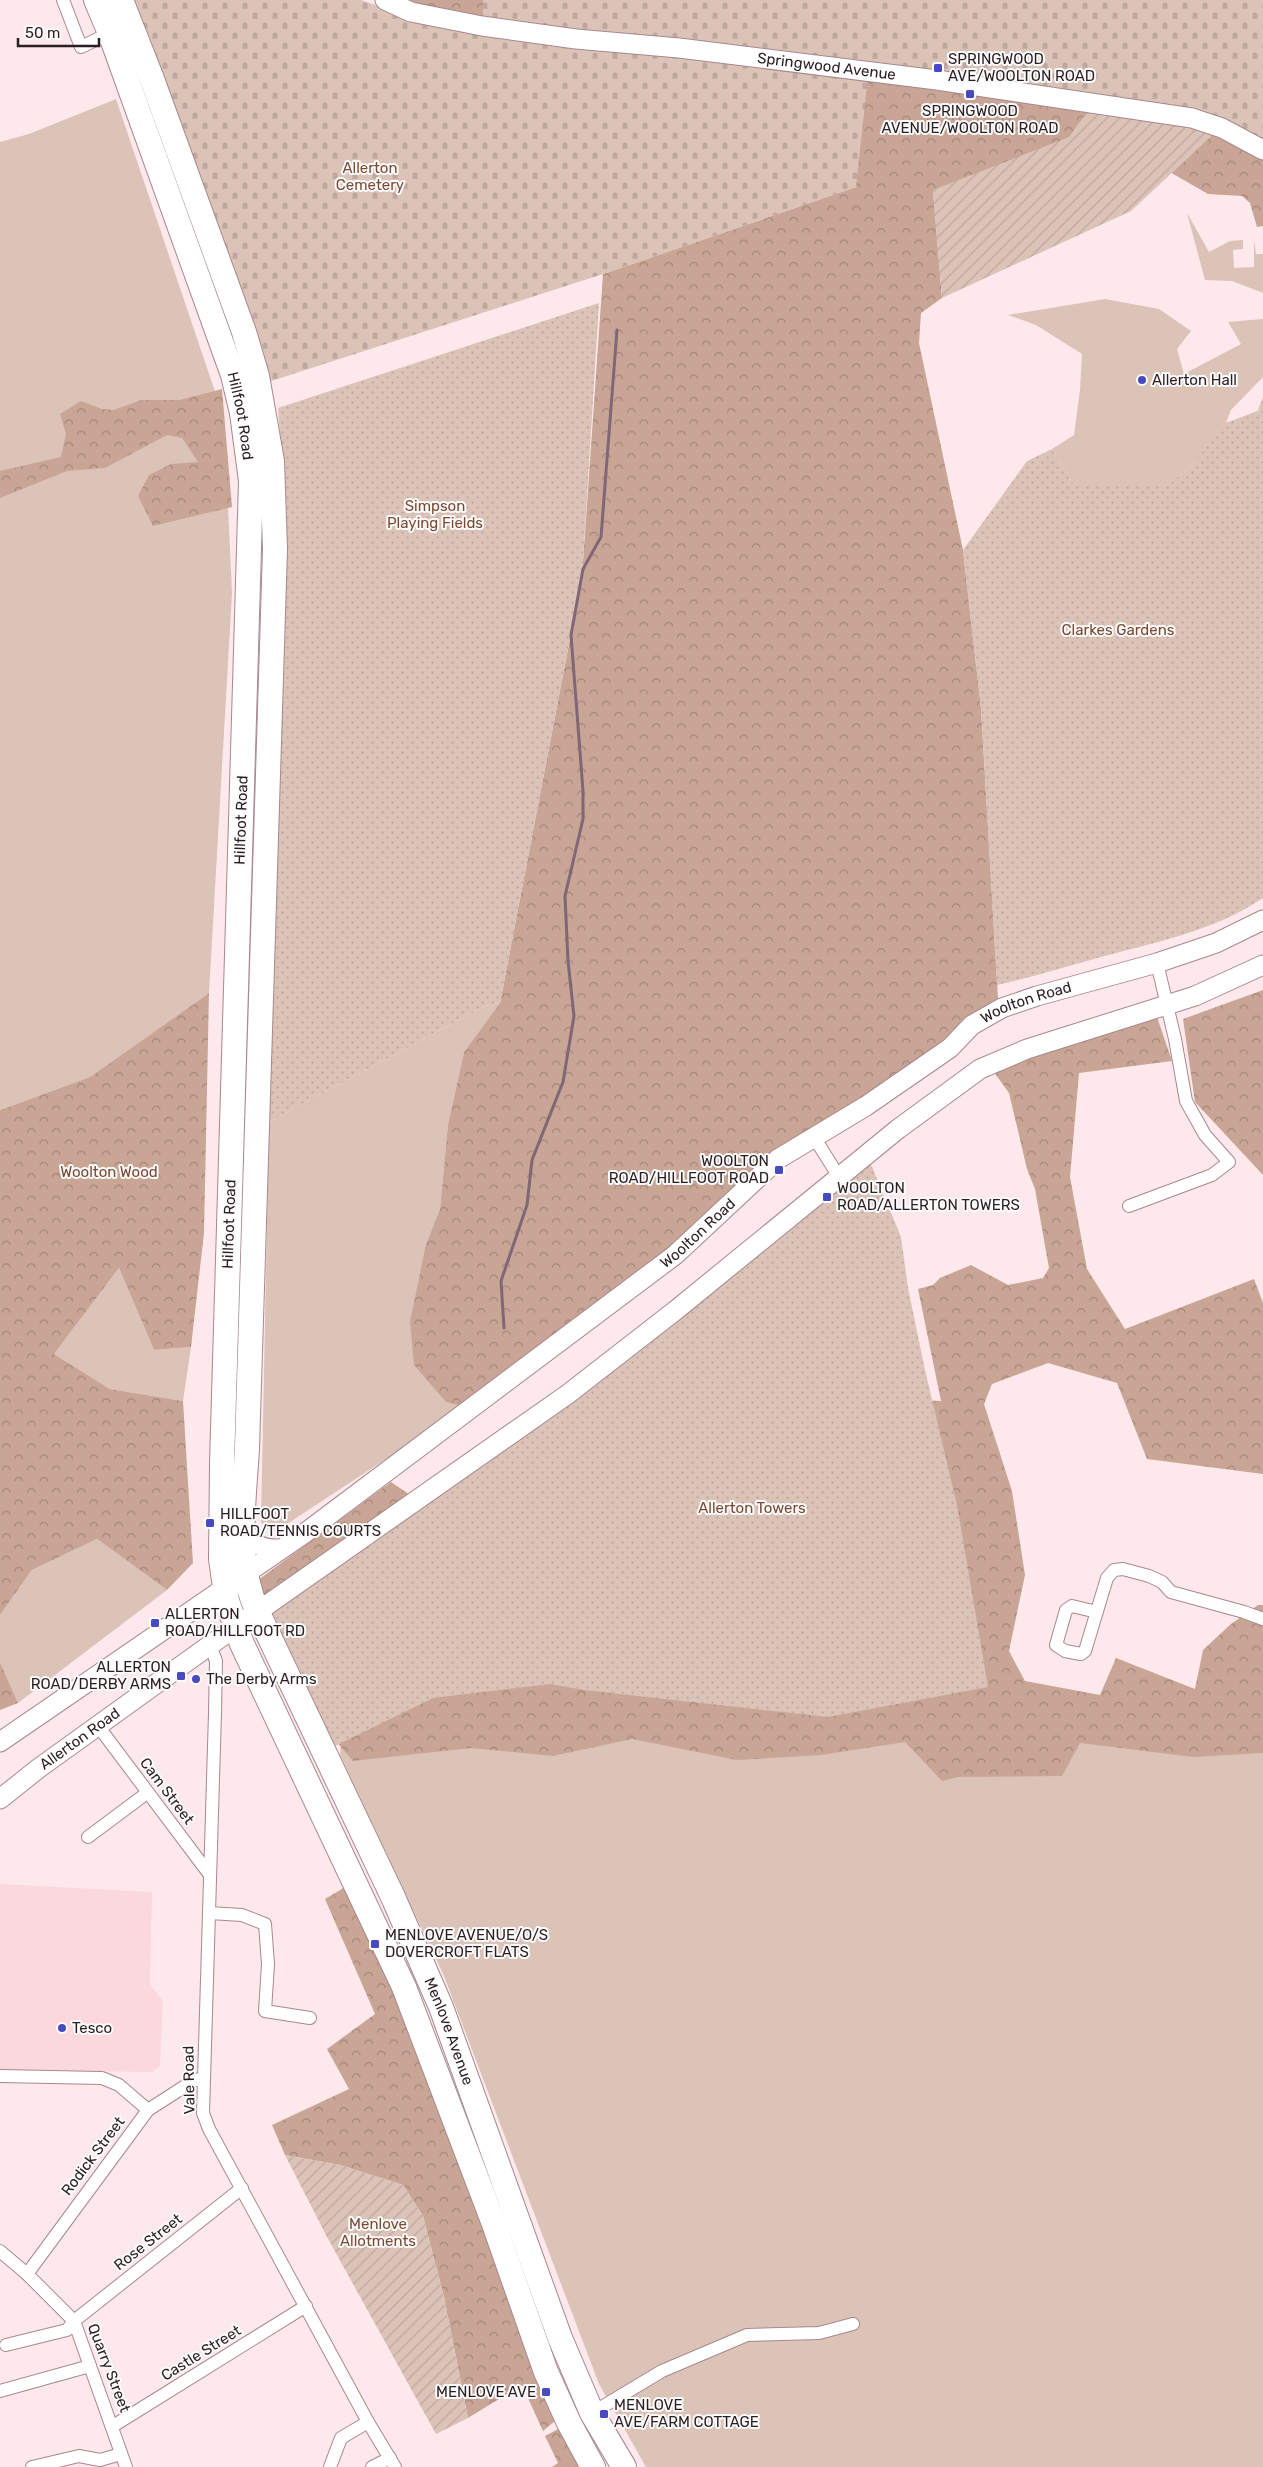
<svg xmlns="http://www.w3.org/2000/svg" width="1263" height="2467" font-family="Rubik,sans-serif">
<style>
.built{fill:#fbd8dd}
.grass{fill:#dcc3b8}
.forest{fill:url(#forest-crowns)}
.cemetery{fill:url(#cemetery-stones)}
.park{fill:url(#park-dots)}
.garden{fill:url(#garden-furrows)}
.lines{fill:none;stroke-linecap:round;stroke-linejoin:round}
.stream{stroke:#7f6778;stroke-width:3}
.street-casing{stroke:#a8888d;stroke-width:14}
.secondary-casing{stroke:#a8888d;stroke-width:21}
.highway-casing{stroke:#a8888d;stroke-width:26}
.street{stroke:#fff;stroke-width:12}
.secondary{stroke:#fff;stroke-width:19}
.highway{stroke:#fff;stroke-width:24}
.poi-dot{fill:#484abf;stroke:#fbfbfb;stroke-width:2}
.labels{text-anchor:middle;dominant-baseline:central;stroke-width:4;stroke-linejoin:round;paint-order:stroke}
.poi-label{font-size:15px;fill:#2a1e20;stroke:#fbfbfb;text-anchor:start}
.street-label{font-size:15px;fill:#2a1e20;stroke:#fbfbfb}
.park-label{font-size:15px;fill:#7c4932;stroke:#fbfbfb}
</style>
<defs>
<pattern id="forest-crowns" width="20" height="18" patternUnits="userSpaceOnUse" patternTransform="scale(1.25)"><rect width="20" height="18" fill="#c9a595"/><path d="M2 6a3 3 0 1 1 6 0M12 15a3 3 0 1 1 6 0" fill="none" stroke="#a38679"/></pattern>
<pattern id="cemetery-stones" width="16" height="16" patternUnits="userSpaceOnUse" patternTransform="scale(1.25)"><rect width="16" height="16" fill="#dcc3b8"/><path d="M2 7V4a2 2 0 0 1 4 0v3zM10 15v-3a2 2 0 0 1 4 0v3z" fill="#bda79e"/></pattern>
<pattern id="park-dots" width="8" height="8" patternUnits="userSpaceOnUse" patternTransform="scale(1.25)"><rect width="8" height="8" fill="#dcc3b8"/><path d="M2 2h.1M6 6h.1" fill="none" stroke="#bda79e" stroke-width="1.8" stroke-linecap="round"/></pattern>
<pattern id="garden-furrows" width="10" height="10" patternUnits="userSpaceOnUse" patternTransform="scale(1.25)"><rect width="10" height="10" fill="#dcc3b8"/><path d="M-1 1l2-2M0 10L10 0M9 11l2-2" fill="none" stroke="#bda79e"/></pattern>
</defs>
<rect width="100%" height="100%" fill="#fde8eb"/>
<path class="built" d="M0 1884 152 1892 150 1985 163 2001 160 2066 152 2072 0 2070Z"/>
<g class="grass">
<path d="M116 99 224 418 232 593 209 993 90 1077 0 1110V142L29 134Z"/>
<path d="M1187 213 1209 252 1230 241 1243 240V249L1233 250 1234 268 1254 267V240L1256 254H1263V293L1232 281 1205 280Z"/>
<path d="M1105 299 1159 309 1191 331 1177 349 1184 374 1241 344 1228 322 1263 319V377L1231 410 1226 423 1258 411 1263 397V536L1202 453 1188 470 1166 485H1074L1052 449 1074 435 1080 390 1082 354 1036 325 1008 315Z"/>
<path d="M500 1003 464 1052 448 1124 440 1209 426 1244 465 1407 278 1530 268 1529 261 1522 269 1122 485 1006Z"/>
<path d="M119 1268 154 1350 191 1347 183 1401 110 1389 54 1354Z"/>
<path d="M97 1539 167 1590 18 1703 0 1662V1615L32 1570Z"/>
<path d="M1263 1708V2467H646L599 2384 444 1976 340 1755 341 1745Z"/>
</g>
<g class="forest">
<path d="M409 0H566L1263 123V226L1257 227 1250 203 1242 196 1208 194 1168 171 933 190 942 298 921 313 919 343 963 550 981 708 998 999 982 1008 866 1104 465 1407 446 1402 414 1365 410 1322 426 1244 440 1209 448 1124 464 1052 500 1003 582 576 603 274 856 187Z"/>
<path d="M222 389 232 507 153 526 138 496 149 475 171 464 198 462 182 438 167 435 105 468 67 471 0 498V471L61 457 66 434 60 414 81 401 102 409 114 410 141 400H180Z"/>
<path d="M1263 990V1175L1195 1102 1183 1019Z"/>
<path d="M209 993 204 1233 191 1347 154 1350 119 1268 54 1354 110 1389 183 1401 193 1563 167 1590 97 1539 32 1570 0 1615V1110L90 1077Z"/>
<path d="M1156 1014 1172 1061 1079 1073 1070 1177 1087 1269 1125 1329 1254 1279 1263 1303V1474L1147 1459 1117 1383 1048 1363 992 1384 984 1404 1012 1491 1025 1575 1009 1651 1025 1681 1100 1695 1116 1658 1195 1689 1203 1650 1231 1624 1258 1605H1263V1753L1193 1757 1080 1743 1062 1776 958 1777 942 1781 905 1742 821 1755 737 1760 632 1739 553 1756 471 1748 353 1761 314 1716 916 1400 941 1401 918 1289 933 1285 940 1278 971 1265 1008 1285 1043 1278 1049 1268 1035 1189 1027 1169 1009 1093 991 1068Z"/>
<path d="M391 1482 422 1503 294 1678 254 1583Z"/>
<path d="M0 1662 18 1703 0 1710Z"/>
<path d="M350 1884 413 2030 561 2416 543 2431 522 2385 468 2418 444 2297 423 2216 403 2185 340 2165 285 2155 272 2125 349 2089 327 2049 375 2014 325 1899Z"/>
<path d="M564 2426 584 2467H552L558 2463 545 2436Z"/>
</g>
<g class="cemetery">
<path d="M130 0H361L410 17 868 76 856 187 603 274 268 382Z"/>
<path d="M483 0H1263V144L1094 98 939 71 483 23Z"/>
</g>
<g class="park">
<path d="M599 303 582 576 500 1003 485 1006 269 1122 282 461 278 408Z"/>
<path d="M1263 397V898C1213 932 1151 943 1094 959 1061 968 1030 978 997 985L981 708 963 550 1027 461 1052 449 1074 485H1166L1188 470 1226 423 1258 411Z"/>
<path d="M868 1157 901 1237 908 1288 925 1370 957 1505 988 1687 828 1717 584 1690 550 1684 433 1698 331 1748 263 1615Z"/>
</g>
<g class="garden">
<path d="M1092 105 1219 129 1131 211 942 298 933 190 1069 137Z"/>
<path d="M285 2155 340 2165 403 2185 423 2216 444 2297 468 2418 436 2434 327 2237Z"/>
</g>
<g class="lines">
<path class="stream" d="M504 1328 501 1281 527 1205 532 1160 563 1082 574 1016 568 961 565 896 583 819V791L571 635 583 569 601 537 617 330"/>
<g class="street-casing">
<g id="street">
<path d="M63 0 81 47 110 33"/>
<path d="M814 1137 839 1177"/>
<path d="M1129 1206 1212 1175 1229 1162 1205 1135 1186 1101 1175 1039 1157 963"/>
<path d="M1097 1612 1072 1606 1066 1610 1056 1645 1065 1651 1081 1654 1085 1651 1107 1578 1114 1570 1123 1569 1149 1576 1162 1582 1171 1592 1244 1612 1263 1619"/>
<path d="M210 1645 216 1661 215 1713 203 2113 209 2129 368 2422 395 2467"/>
<path d="M98 1726 210 1875"/>
<path d="M88 1837 147 1793"/>
<path d="M209 1913 242 1915 265 1924 268 1964 265 2011 310 2018"/>
<path d="M0 2076 102 2078 119 2085 148 2110"/>
<path d="M0 2251 27 2274 74 2321 126 2467"/>
<path d="M27 2274 148 2110 193 2081 203 2078"/>
<path d="M6 2345 67 2330 74 2321 242 2188"/>
<path d="M0 2391 90 2366"/>
<path d="M592 2413 662 2371 747 2335 819 2333 853 2324"/>
<path d="M113 2426 306 2306"/>
<path d="M32 2467 79 2456 100 2460 121 2454"/>
<path d="M330 2467 341 2438 368 2422"/>
<path d="M372 2467 390 2458"/>
</g>
</g>
<g class="secondary-casing">
<g id="secondary">
<path id="s1" d="M385 0 411 12 482 26 576 39 679 48 937 80 1192 118 1222 128 1263 150"/>
<path d="M243 1526C250 1544 262 1550 281 1549"/>
<path id="s2" d="M0 1742 305 1533 675 1255 778 1159 866 1106 950 1048 972 1025 1002 1008 1037 996 1157 963 1216 943 1263 920"/>
<path id="s3" d="M0 1799 39 1768 210 1645 568 1394 676 1310 898 1129 980 1069 1027 1049 1195 996 1263 965"/>
</g>
</g>
<g class="highway-casing">
<g id="highway">
<path id="s4" d="M96 0 110 33 233 375 242 413 251 481 222 1463 221 1559 227 1601 242 1644 404 1987 494 2224 546 2372 569 2423 593 2467"/>
<path id="s5" d="M121 0 152 79 244 332 257 376 272 461 275 549 247 1448C244 1504 234 1560 258 1613L393 1897 441 2007 560 2338 592 2413 624 2467"/>
</g>
</g>
<use href="#street" class="street"/>
<use href="#secondary" class="secondary"/>
<use href="#highway" class="highway"/>
</g>
<g class="poi-dot">
<rect x="933" y="63" width="10" height="10" rx="2.5"/>
<rect x="965" y="89" width="10" height="10" rx="2.5"/>
<circle cx="1142" cy="380" r="5"/>
<rect x="774" y="1165" width="10" height="10" rx="2.5"/>
<rect x="822" y="1192" width="10" height="10" rx="2.5"/>
<rect x="205" y="1518" width="10" height="10" rx="2.5"/>
<rect x="150" y="1618" width="10" height="10" rx="2.5"/>
<rect x="176" y="1671" width="10" height="10" rx="2.5"/>
<circle cx="196" cy="1679" r="5"/>
<rect x="370" y="1939" width="10" height="10" rx="2.5"/>
<circle cx="62" cy="2028" r="5"/>
<rect x="541" y="2387" width="10" height="10" rx="2.5"/>
<rect x="599" y="2409" width="10" height="10" rx="2.5"/>
</g>
<g class="labels">
<g class="poi-label">
<text x="948" y="59">SPRINGWOOD<tspan x="948" dy="17">AVE/WOOLTON ROAD</tspan></text>
<text x="970" y="111" text-anchor="middle">SPRINGWOOD<tspan x="970" dy="17">AVENUE/WOOLTON ROAD</tspan></text>
<text x="1152" y="380">Allerton Hall</text>
<text x="769" y="1161" text-anchor="end">WOOLTON<tspan x="769" dy="17">ROAD/HILLFOOT ROAD</tspan></text>
<text x="837" y="1188">WOOLTON<tspan x="837" dy="17">ROAD/ALLERTON TOWERS</tspan></text>
<text x="220" y="1514">HILLFOOT<tspan x="220" dy="17">ROAD/TENNIS COURTS</tspan></text>
<text x="165" y="1614">ALLERTON<tspan x="165" dy="17">ROAD/HILLFOOT RD</tspan></text>
<text x="171" y="1667" text-anchor="end">ALLERTON<tspan x="171" dy="17">ROAD/DERBY ARMS</tspan></text>
<text x="206" y="1679">The Derby Arms</text>
<text x="385" y="1935">MENLOVE AVENUE/O/S<tspan x="385" dy="17">DOVERCROFT FLATS</tspan></text>
<text x="72" y="2028">Tesco</text>
<text x="536" y="2392" text-anchor="end">MENLOVE AVE</text>
<text x="614" y="2405">MENLOVE<tspan x="614" dy="17">AVE/FARM COTTAGE</tspan></text>
</g>
<g class="street-label">
<text stroke="none"><textPath href="#s1" startOffset="448">Springwood Avenue</textPath></text>
<text stroke="none"><textPath href="#s4" startOffset="441">Hillfoot Road</textPath></text>
<text transform="translate(241 820) rotate(-88)">Hillfoot Road</text>
<text stroke="none"><textPath href="#s2" startOffset="1269">Woolton Road</textPath></text>
<text transform="translate(229 1224) rotate(-88)">Hillfoot Road</text>
<text stroke="none"><textPath href="#s2" startOffset="864">Woolton Road</textPath></text>
<text stroke="none"><textPath href="#s3" startOffset="100">Allerton Road</textPath></text>
<text transform="translate(167 1791) rotate(53)">Cam Street</text>
<text stroke="none"><textPath href="#s5" startOffset="2101">Menlove Avenue</textPath></text>
<text transform="translate(189 2080) rotate(-91)">Vale Road</text>
<text transform="translate(93 2156) rotate(-53)">Rodick Street</text>
<text transform="translate(148 2242) rotate(-38)">Rose Street</text>
<text transform="translate(201 2353) rotate(-32)">Castle Street</text>
<text transform="translate(109 2368) rotate(69)">Quarry Street</text>
</g>
<g class="park-label">
<text x="370" y="168">Allerton<tspan x="370" dy="17">Cemetery</tspan></text>
<text x="435" y="506">Simpson<tspan x="435" dy="17">Playing Fields</tspan></text>
<text x="1118" y="630">Clarkes Gardens</text>
<text x="109" y="1172">Woolton Wood</text>
<text x="752" y="1508">Allerton Towers</text>
<text x="378" y="2224">Menlove<tspan x="378" dy="17">Allotments</tspan></text>
</g>
</g>
<path d="M18 38v8h81v-8" fill="none" stroke="#2a1e20" stroke-width="2.5"/>
<text x="25" y="38" font-size="15" fill="#2a1e20" stroke="#fbfbfb" stroke-width="4" paint-order="stroke">50 m</text>
</svg>
